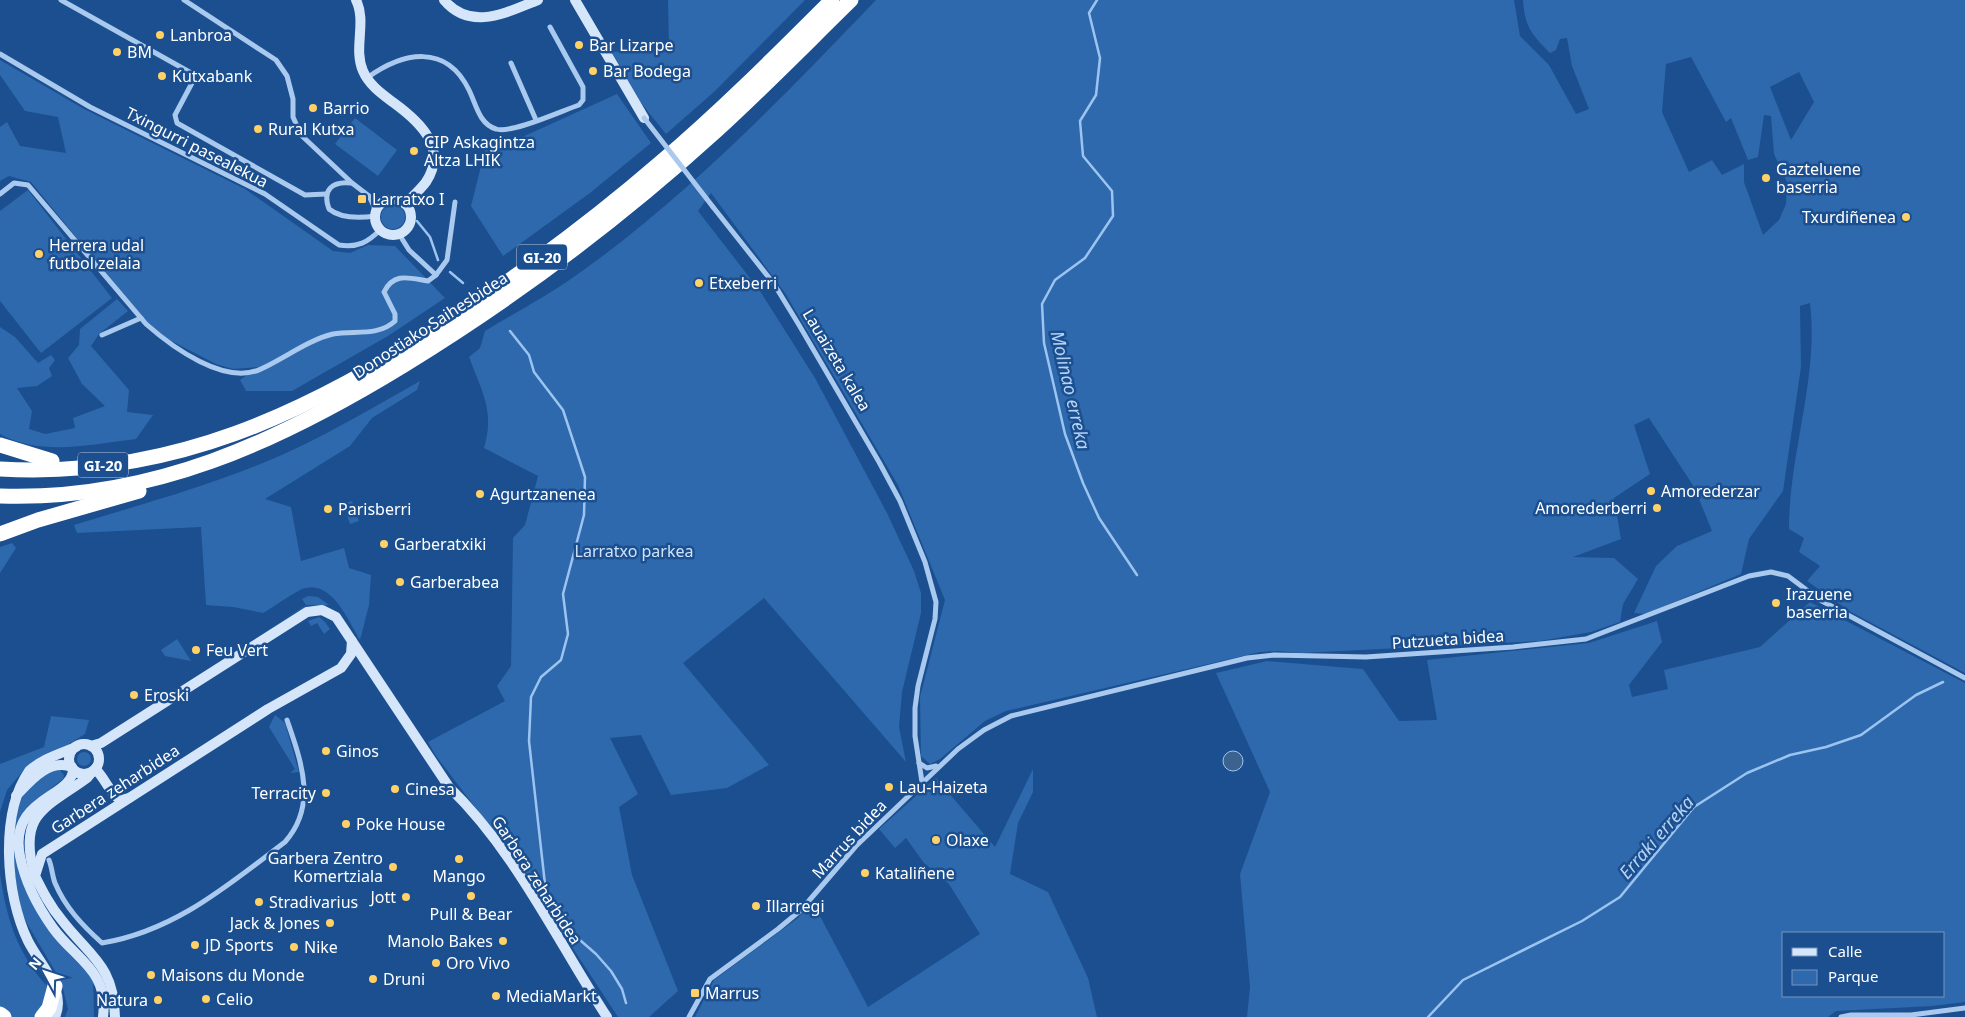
<svg xmlns="http://www.w3.org/2000/svg" width="1965" height="1017" font-family="'Noto Sans',sans-serif">
<style>
.green{fill:#2e69ad;fill-rule:evenodd}
.water{fill:#3c6290;stroke:#9cc4f0}
.lines{fill:none;stroke-linecap:round;stroke-linejoin:round}
.stream{stroke:#9cc4f0;stroke-width:2.5}
.street{stroke:#a9c9ee;stroke-width:5}
.secondary{stroke:#d6e6fa;stroke-width:10}
.highway{stroke:#fff;stroke-width:15}
.street-bridge{stroke:#a9c9ee;stroke-width:5}
.poi-dot{fill:#ffd166;stroke:#1b4f8f;stroke-width:2}
.labels{text-anchor:middle;dominant-baseline:central;stroke-width:5;stroke-linejoin:round;paint-order:stroke}
.shield{fill:#1b4f8f;stroke:#bbcadd;stroke-width:1}
.shield-label{font-size:15px;font-weight:bold;fill:#fff}
.poi-label{font-size:16px;fill:#fff;stroke:#1b4f8f;text-anchor:start}
.street-label{font-size:16px;fill:#fff;stroke:#1b4f8f}
.park-label{font-size:16px;fill:#cfe3fa;stroke:#1b4f8f}
.water-label{font-size:18px;font-style:italic;fill:#b5d3f5;stroke:#1b4f8f}
</style>
<rect width="100%" height="100%" fill="#1b4f8f"/>
<g class="green">
<path d="M668 0H805L715 91 666 134 629 88 610 52 669 49Z"/>
<path d="M876 0H1514L1520 36 1549 65 1576 114 1589 109 1572 66 1567 38 1560 39 1556 50 1550 53C1531 34 1525 27 1523 0H1965V673L1851 612 1807 581 1820 566 1799 552 1804 538 1789 529C1789 453 1819 378 1810 303L1800 306 1801 367 1783 491 1749 539 1741 574 1646 614 1634 613 1656 566 1677 546 1712 531 1694 487 1649 418 1634 425 1650 474 1614 498 1621 539 1573 557 1614 558 1638 579 1623 604 1620 622 1591 632 1540 641 1300 653 1278 651 1260 652 1006 711 985 721 940 759 930 764 921 756 920 697 945 600 898 485 785 293 711 193 698 211 760 291 815 378 887 513 914 571 921 593V613L902 692 899 727 906 762 764 598 683 663 769 765 727 788 671 795 641 735 610 738 638 794 619 807 632 875 678 991 649 1017H618L511 854 436 756 428 742 505 701 497 686 511 666 513 538 525 525 538 476 484 448C495 411 482 392 469 357L480 348 485 331C516 312 549 295 578 274 688 196 783 97 876 0ZM1691 57 1726 122 1731 118 1748 160 1758 157 1764 115 1771 116 1774 154 1787 182 1786 204 1779 220 1763 235 1744 182V164L1722 175 1712 160 1689 172 1662 112 1666 64ZM1799 72 1814 102 1791 140 1770 87Z"/>
<path d="M0 60 84 109 245 189 333 251 350 253 368 245 395 246 445 298 388 336 292 391H246L240 380 258 367 233 369 216 364 166 338 142 318 31 182 9 176 0 181V127L7 122 20 146 66 153 58 117 25 111 0 75Z"/>
<path d="M617 94 651 143 590 193 503 256 471 206 487 142 509 143Z"/>
<path d="M355 118 397 150 378 176 335 144Z"/>
<path d="M28 190 112 298 41 353 0 301V211Z"/>
<circle cx="393" cy="217" r="12"/>
<path d="M117 299 128 311 99 334 91 346 129 390 127 412 153 415 136 439C92 444 41 457 0 434V327L15 337 38 363 51 355 55 360 49 368 52 376 37 386 17 388 32 411 29 429 45 434 75 428 73 418 105 406 82 384 68 358 79 345 80 329Z"/>
<path d="M420 381 417 390 372 418 350 446 265 499 291 507 301 561 344 548 349 568 371 575 369 605 360 640C348 620 330 576 300 590 287 597 275 606 263 613L233 607 206 605 201 527 77 533 74 525C145 503 218 484 286 453 332 432 376 406 420 381Z"/>
<path d="M352 501 359 521 350 524 343 504Z"/>
<path d="M12 543 16 548 0 573V547Z"/>
<path d="M308 596 318 597 329 605H307L272 627 306 605 302 599Z"/>
<path d="M1810 602 1965 683V1002L1932 1006 1836 1011 1828 1017H1247L1250 987 1240 874 1270 792 1216 673 1267 661 1363 669 1399 721 1437 720 1427 660 1589 643 1657 621 1662 642 1629 685 1632 697 1668 689 1664 670 1760 647ZM1784 933H1944V996H1784Z"/>
<path d="M319 617 325 622 330 629 324 634 317 623 311 626 308 621Z"/>
<path d="M177 639 191 661 165 656 161 650Z"/>
<path d="M275 715 285 723 299 772 290 773 295 769 269 727Z"/>
<path d="M51 716 89 720 85 734 64 747 40 757 23 771 7 790 0 812V764L44 747Z"/>
<circle cx="84" cy="759" r="7"/>
<path d="M59 769 64 775 63 779 39 798 21 825 27 890 93 978 94 1017H65L68 1009 61 981 22 915 7 830 13 806 39 776Z"/>
<path d="M1033 769V792L1018 823 1010 874 1048 892 1088 978 1097 1017H695L714 980 798 918 812 901 868 1007 980 934 949 884 924 863 906 838 895 848 879 829 936 778 995 847Z"/>
<path d="M0 873C6 917 17 954 48 987L39 1017H11L0 1009Z"/>
</g>
<circle class="water" cx="1233" cy="761" r="10"/>
<g class="lines">
<g class="stream">
<path d="M1097 0 1089 13 1100 58 1096 95 1080 121 1083 156 1112 191 1113 216 1085 258 1055 280 1042 304 1044 343 1065 434 1083 483 1099 518 1137 575"/>
<path d="M417 221 430 237 438 260"/>
<path d="M450 272 463 283"/>
<path d="M510 331 529 355 534 372 563 410 585 477 584 515 563 594 568 634 561 660 541 677 531 697 529 741 547 902 573 934 596 954 611 971 622 989 626 1003"/>
<path d="M1428 1017 1463 980 1582 921 1620 897 1694 807 1747 773 1790 755 1826 747 1861 735 1916 695 1943 682"/>
</g>
<g class="street">
<path d="M61 0 193 74 192 83 175 115 177 123 305 195 326 194"/>
<path d="M184 0 276 60 287 76 293 99V117L301 135 352 183 369 196 376 211"/>
<path d="M0 54 90 107 265 194 339 245C358 248 368 242 380 230"/>
<path d="M511 63 536 120"/>
<path d="M367 78C403 52 446 43 469 90 476 104 479 124 496 129 511 134 561 111 579 105L583 100V87L550 27"/>
<path d="M351 183C332 181 322 190 329 209 341 219 360 218 375 216"/>
<path d="M0 194 14 183 28 185 146 324C172 347 225 386 261 369 285 358 308 340 333 334 354 330 378 337 395 321V314L384 292C394 272 409 278 428 281L436 275"/>
<path d="M713 207 774 284 799 325 879 462 900 501 925 562 936 602 935 619 918 686 915 708V736L922 782"/>
<path d="M399 234 409 250 436 275 447 260 455 202"/>
<path d="M102 335 141 318"/>
<path d="M919 763 927 768 936 766"/>
<path d="M49 860C52 867 52 875 55 883 65 907 82 925 102 943 175 931 228 885 285 842 318 805 301 761 287 720"/>
<path d="M689 1017 710 979 778 929 801 910 856 846 958 749 984 730 1011 716 1247 658 1274 655 1366 657 1513 647 1586 639 1749 576 1771 572 1788 576 1820 600 1965 678"/>
<path d="M1841 1017 1851 1015H1911L1965 1008"/>
</g>
<g class="secondary">
<path d="M356 0C367 22 353 48 363 71 369 85 382 94 394 103 420 122 448 148 426 182 420 190 412 197 405 204"/>
<path d="M444 0C471 32 507 12 538 0"/>
<path d="M575 0 644 118"/>
<circle cx="393" cy="217" r="18"/>
<circle cx="84" cy="759" r="15"/>
<path d="M91 746 101 743 307 612 322 610 336 617 449 787C516 852 556 939 607 1017"/>
<path d="M73 769C73 798 8 797 20 856 25 882 38 907 53 928 75 959 109 970 103 1017"/>
<path d="M95 769C105 777 110 795 121 800L129 798"/>
<path d="M16 796C30 781 49 758 72 767"/>
<path d="M34 873C18 813 46 808 87 778L92 772"/>
<path d="M55 1017C67 990 40 965 28 941 5 894 0 813 29 771 42 759 59 754 76 747"/>
<path d="M115 1017C114 964 89 956 61 919 50 906 43 892 35 876L42 854 268 709 341 668 351 654 352 641"/>
</g>
<g class="highway">
<path d="M0 445 52 461"/>
<path d="M0 469C170 479 308 413 447 323 521 274 593 221 660 163 720 112 776 56 832 0"/>
<path d="M0 496C151 501 278 442 404 365 515 297 619 219 716 131 762 89 806 44 851 0"/>
<path d="M0 534 38 520 139 491"/>
<path d="M0 1014 4 1017"/>
<path d="M42 1017 49 1008 55 986"/>
</g>
<path class="street-bridge" d="M644 118 713 207"/>
</g>
<g class="poi-dot">
<circle cx="160" cy="35" r="5"/>
<circle cx="579" cy="45" r="5"/>
<circle cx="117" cy="52" r="5"/>
<circle cx="593" cy="71" r="5"/>
<circle cx="162" cy="76" r="5"/>
<circle cx="313" cy="108" r="5"/>
<circle cx="258" cy="129" r="5"/>
<circle cx="414" cy="151" r="5"/>
<circle cx="1766" cy="178" r="5"/>
<rect x="357" y="194" width="10" height="10" rx="2.5"/>
<circle cx="1906" cy="217" r="5"/>
<circle cx="39" cy="254" r="5"/>
<circle cx="699" cy="283" r="5"/>
<circle cx="1651" cy="491" r="5"/>
<circle cx="480" cy="494" r="5"/>
<circle cx="1657" cy="508" r="5"/>
<circle cx="328" cy="509" r="5"/>
<circle cx="384" cy="544" r="5"/>
<circle cx="400" cy="582" r="5"/>
<circle cx="1776" cy="603" r="5"/>
<circle cx="196" cy="650" r="5"/>
<circle cx="134" cy="695" r="5"/>
<circle cx="326" cy="751" r="5"/>
<circle cx="889" cy="787" r="5"/>
<circle cx="395" cy="789" r="5"/>
<circle cx="326" cy="793" r="5"/>
<circle cx="346" cy="824" r="5"/>
<circle cx="936" cy="840" r="5"/>
<circle cx="459" cy="859" r="5"/>
<circle cx="393" cy="867" r="5"/>
<circle cx="865" cy="873" r="5"/>
<circle cx="471" cy="896" r="5"/>
<circle cx="406" cy="897" r="5"/>
<circle cx="259" cy="902" r="5"/>
<circle cx="756" cy="906" r="5"/>
<circle cx="330" cy="923" r="5"/>
<circle cx="503" cy="941" r="5"/>
<circle cx="195" cy="945" r="5"/>
<circle cx="294" cy="947" r="5"/>
<circle cx="436" cy="963" r="5"/>
<circle cx="151" cy="975" r="5"/>
<circle cx="373" cy="979" r="5"/>
<rect x="690" y="988" width="10" height="10" rx="2.5"/>
<circle cx="496" cy="996" r="5"/>
<circle cx="206" cy="999" r="5"/>
<circle cx="158" cy="1000" r="5"/>
</g>
<g class="labels">
<g class="shield">
<rect x="517" y="244.5" width="50" height="25" rx="4"/>
<rect x="78" y="452.5" width="50" height="25" rx="4"/>
</g>
<g class="shield-label">
<text x="542" y="257">GI-20</text>
<text x="103" y="465">GI-20</text>
</g>
<g class="poi-label">
<text x="170" y="35">Lanbroa</text>
<text x="589" y="45">Bar Lizarpe</text>
<text x="127" y="52">BM</text>
<text x="603" y="71">Bar Bodega</text>
<text x="172" y="76">Kutxabank</text>
<text x="323" y="108">Barrio</text>
<text x="268" y="129">Rural Kutxa</text>
<text x="424" y="142">CIP Askagintza<tspan x="424" dy="18">Altza LHIK</tspan></text>
<text x="1776" y="169">Gazteluene<tspan x="1776" dy="18">baserria</tspan></text>
<text x="372" y="199">Larratxo I</text>
<text x="1896" y="217" text-anchor="end">Txurdiñenea</text>
<text x="49" y="245">Herrera udal<tspan x="49" dy="18">futbol zelaia</tspan></text>
<text x="709" y="283">Etxeberri</text>
<text x="1661" y="491">Amorederzar</text>
<text x="490" y="494">Agurtzanenea</text>
<text x="1647" y="508" text-anchor="end">Amorederberri</text>
<text x="338" y="509">Parisberri</text>
<text x="394" y="544">Garberatxiki</text>
<text x="410" y="582">Garberabea</text>
<text x="1786" y="594">Irazuene<tspan x="1786" dy="18">baserria</tspan></text>
<text x="206" y="650">Feu Vert</text>
<text x="144" y="695">Eroski</text>
<text x="336" y="751">Ginos</text>
<text x="899" y="787">Lau-Haizeta</text>
<text x="405" y="789">Cinesa</text>
<text x="316" y="793" text-anchor="end">Terracity</text>
<text x="356" y="824">Poke House</text>
<text x="946" y="840">Olaxe</text>
<text x="383" y="858" text-anchor="end">Garbera Zentro<tspan x="383" dy="18">Komertziala</tspan></text>
<text x="875" y="873">Kataliñene</text>
<text x="459" y="876" text-anchor="middle">Mango</text>
<text x="396" y="897" text-anchor="end">Jott</text>
<text x="269" y="902">Stradivarius</text>
<text x="766" y="906">Illarregi</text>
<text x="471" y="914" text-anchor="middle">Pull &amp; Bear</text>
<text x="320" y="923" text-anchor="end">Jack &amp; Jones</text>
<text x="493" y="941" text-anchor="end">Manolo Bakes</text>
<text x="205" y="945">JD Sports</text>
<text x="304" y="947">Nike</text>
<text x="446" y="963">Oro Vivo</text>
<text x="161" y="975">Maisons du Monde</text>
<text x="383" y="979">Druni</text>
<text x="705" y="993">Marrus</text>
<text x="506" y="996">MediaMarkt</text>
<text x="216" y="999">Celio</text>
<text x="148" y="1000" text-anchor="end">Natura</text>
</g>
<g class="street-label">
<text transform="translate(197 147) rotate(27)">Txingurri pasealekua</text>
<text transform="translate(430 325) rotate(-33)">Donostiako Saihesbidea</text>
<text transform="translate(837 360) rotate(59)">Lauaizeta kalea</text>
<text transform="translate(1448 639) rotate(-4)">Putzueta bidea</text>
<text transform="translate(115 789) rotate(-33)">Garbera zeharbidea</text>
<text transform="translate(849 839) rotate(-47)">Marrus bidea</text>
<text transform="translate(537 880) rotate(57)">Garbera zeharbidea</text>
</g>
<g class="park-label">
<text x="634" y="551">Larratxo parkea</text>
</g>
<g class="water-label">
<text transform="translate(1071 390) rotate(77)">Molinao erreka</text>
<text transform="translate(1656 837) rotate(-49)">Erraki erreka</text>
</g>
</g>
<rect x="1782" y="932" width="162" height="65" fill="#1b4f8f" stroke="#7695bc"/>
<rect x="1792" y="948" width="25" height="8" fill="#d6e6fa" stroke="#7695bc"/>
<text x="1828" y="957" font-size="15" fill="#ffffff">Calle</text>
<rect x="1792" y="970" width="25" height="15" fill="#2e69ad" stroke="#7695bc"/>
<text x="1828" y="982" font-size="15" fill="#ffffff">Parque</text>
<g transform="translate(45 972) rotate(310)" stroke="#1b4f8f" stroke-width="4" paint-order="stroke">
<path d="M0-4L9 19L0 12L-9 19Z" fill="#ffffff"/>
<text y="-8" font-size="14" font-weight="bold" text-anchor="middle" fill="#ffffff">N</text>
</g>
</svg>
